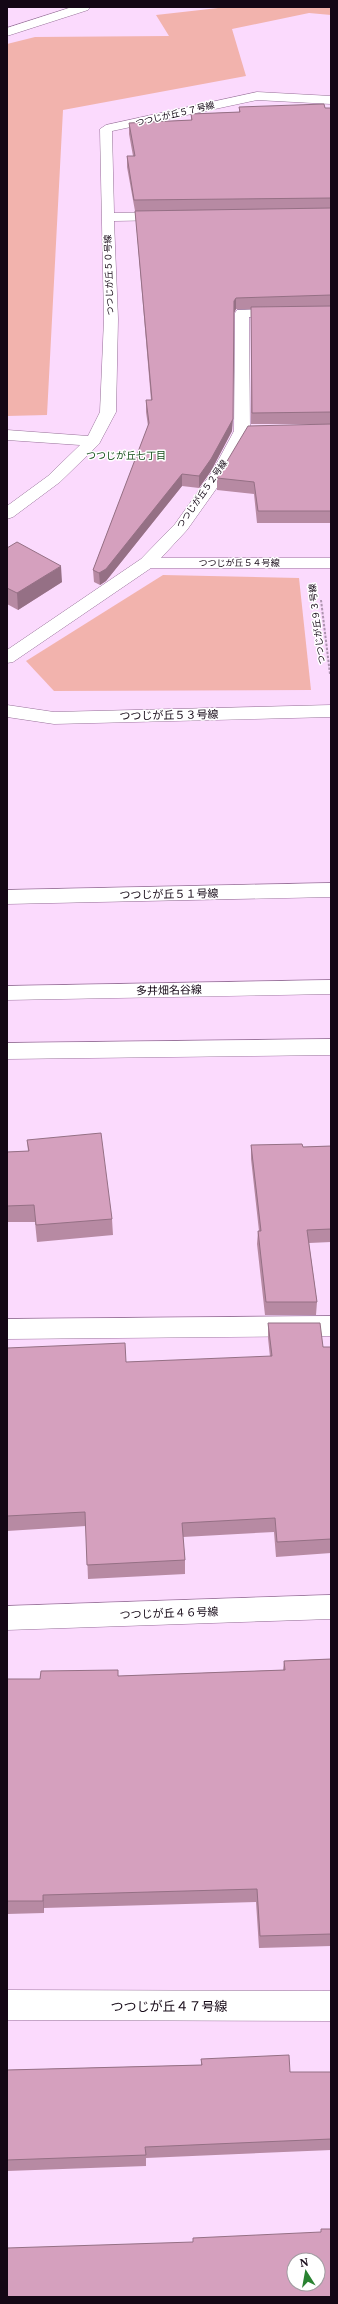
<svg xmlns="http://www.w3.org/2000/svg" width="338" height="2304" font-family="'PT Serif','Noto Sans JP',serif">
<style>
.green{fill:#f2b3ad}
.lines{fill:none;stroke-linecap:round;stroke-linejoin:round}
.street-casing{stroke:#977199;stroke-width:1}
.secondary-casing{stroke:#977199;stroke-width:1}
.path{stroke:#ae94b0;stroke-width:2;stroke-dasharray:2.5 1.5;stroke-linecap:butt}
.street{fill:#fff;fill-rule:evenodd}
.secondary{fill:#fff;fill-rule:evenodd}
.wall{fill:#b78aa3}
.shaded-wall{fill:#957085}
.building{fill:#d5a0be;stroke:#957085;fill-rule:evenodd}
.labels{text-anchor:middle;dominant-baseline:central;stroke-width:3;stroke-linejoin:round;paint-order:stroke}
.far-street-label{font-size:9px;fill:#140715;stroke:#fff}
.far-neighbourhood-label{font-size:10px;fill:#134c19;stroke:#fff}
.street-label{font-size:11px;fill:#140715;stroke:#fff}
.near-street-label{font-size:13px;fill:#140715;stroke:#fff}
</style>
<rect width="100%" height="100%" fill="#fbdafd"/>
<g class="green">
<path d="M227 7H331V15L309 13 232 29 246 76 63 110 47 415 7 416V44L35 37 169 36 156 15Z"/>
<path d="M163 575 299 578 311 690 54 691 26 661Z"/>
</g>
<g class="lines">
<g class="street-casing">
<g id="street">
<path d="M72 7H90L88 10 7 36V28Z"/>
<path d="M257 92 331 96V104L257 100 112 131 114 213 165 212 172 216 165 220 114 221 118 319 116 412 99 444 60 482 13 517 7 519V506L48 476 80 445 7 440V430L88 436 100 412 104 319 100 129 106 125Z"/>
<path d="M331 308V316L249 317 250 431 226 475 187 530 161 558H331V568H151L13 662 7 663V650L141 559 175 524 212 472 234 431 235 313 237 310Z"/>
<path d="M7 705 54 712 331 705V717L54 724 7 717Z"/>
<path d="M331 883V897L7 904V890Z"/>
<path d="M331 1316V1336L7 1339V1319Z"/>
<path d="M331 1595V1619L7 1630V1606Z"/>
<path d="M7 1990 331 1991V2021L7 2020Z"/>
</g>
</g>
<g class="secondary-casing">
<g id="secondary">
<path d="M331 980V994L7 1000V986Z"/>
<path d="M331 1039V1055L7 1059V1043Z"/>
</g>
</g>
<path class="path" d="M321 600 330 674"/>
<use href="#street" class="street"/>
<use href="#secondary" class="secondary"/>
</g>
<g class="wall">
<path d="M239 107 331 108V523H257L254 494 217 490V478L313 424H251V309H236L234 313 232 431 211 471 199 488 182 486 106 581 100 585 94 582 93 570 148 426 146 412V400H151L136 222 135 211 127 167V156H133L129 134V123L191 120V114L239 112Z"/>
<path d="M7 548 62 582 18 610 7 604Z"/>
<path d="M27 1140 112 1219 113 1235 37 1242 35 1222H7V1152L28 1151Z"/>
<path d="M251 1145 303 1147 331 1146V1242L309 1243 317 1302 316 1315H265L257 1244 258 1231H259L251 1159Z"/>
<path d="M268 1323 323 1347H331V1553L276 1557 274 1532 183 1537 185 1560V1574L88 1579 86 1526 7 1531V1348L126 1362 270 1357 268 1338Z"/>
<path d="M331 1659V1946L259 1948 256 1902 44 1908V1913L7 1914V1679H40L283 1670 284 1661Z"/>
<path d="M201 2059 290 2072H331V2150L146 2158V2166L7 2171V2070L201 2065Z"/>
</g>
<g class="shaded-wall">
<path d="M236 298V309L234 313V301Z"/>
<path d="M233 419 232 431 211 471 199 488V476Z"/>
<path d="M182 474V486L106 581 100 585 99 573Z"/>
<path d="M61 566 62 582 18 610 17 593Z"/>
<path d="M43 1895 44 1908V1913L43 1901Z"/>
</g>
<g class="building">
<path d="M324 104 325 108H331V198L134 200 127 156H135L129 123 192 120 191 114 240 112 239 107Z"/>
<path d="M331 208V295L236 298 234 301 233 419 211 459 199 476 182 474 106 569 99 573 93 570 149 423 146 400H152L135 211Z"/>
<path d="M331 306V412L252 413 251 307Z"/>
<path d="M331 424V511H258L254 482 217 478 248 426Z"/>
<path d="M17 542 61 566 17 593 7 588V548Z"/>
<path d="M101 1133 112 1219 36 1225 34 1205 7 1206V1152L29 1151 27 1140Z"/>
<path d="M302 1144 303 1147 331 1146V1229L307 1230 317 1302H266L258 1231H261L251 1145Z"/>
<path d="M268 1323H320L323 1347H331V1539L277 1542 275 1518 182 1523 185 1560 87 1565 85 1512 7 1516V1348L125 1343 126 1362 272 1356Z"/>
<path d="M331 1659V1934L260 1936 257 1889 43 1895V1901H7V1679H40L41 1671 118 1670V1676L285 1670 284 1661Z"/>
<path d="M289 2055 290 2072H331V2139L145 2147 146 2155 7 2160V2070L202 2065 201 2059Z"/>
<path d="M321 2229H331V2297H7V2248L193 2242V2238L321 2232ZM294 2260H318V2284H294Z"/>
</g>
<g class="labels">
<g class="far-street-label">
<text transform="translate(175 114) rotate(-13)">つつじが丘５７号線</text>
<text transform="translate(109 275) rotate(-92)">つつじが丘５０号線</text>
<text transform="translate(202 494) rotate(-55)">つつじが丘５２号線</text>
<text x="239" y="563">つつじが丘５４号線</text>
<text transform="translate(317 624) rotate(-97)">つつじが丘９３号線</text>
</g>
<g class="far-neighbourhood-label">
<text x="126" y="455">つつじが丘七丁目</text>
</g>
<g class="street-label">
<text transform="translate(169 715) rotate(-1)">つつじが丘５３号線</text>
<text transform="translate(169 894) rotate(-1)">つつじが丘５１号線</text>
<text transform="translate(169 990) rotate(-1)">多井畑名谷線</text>
<text transform="translate(169 1613) rotate(-2)">つつじが丘４６号線</text>
</g>
<g class="near-street-label">
<text x="169" y="2006">つつじが丘４７号線</text>
</g>
</g>
<rect width="338" height="2304" fill="none" stroke="#140715" stroke-width="16"/>
<g transform="translate(306 2272) rotate(349)"><circle r="19" fill="#ffffff" stroke="#a19ca1"/>
<path d="M0-3L7 15L0 10L-7 15Z" fill="#298231"/>
<text y="-6" font-size="11" font-weight="bold" text-anchor="middle" fill="#140715">N</text>
</g>
</svg>
